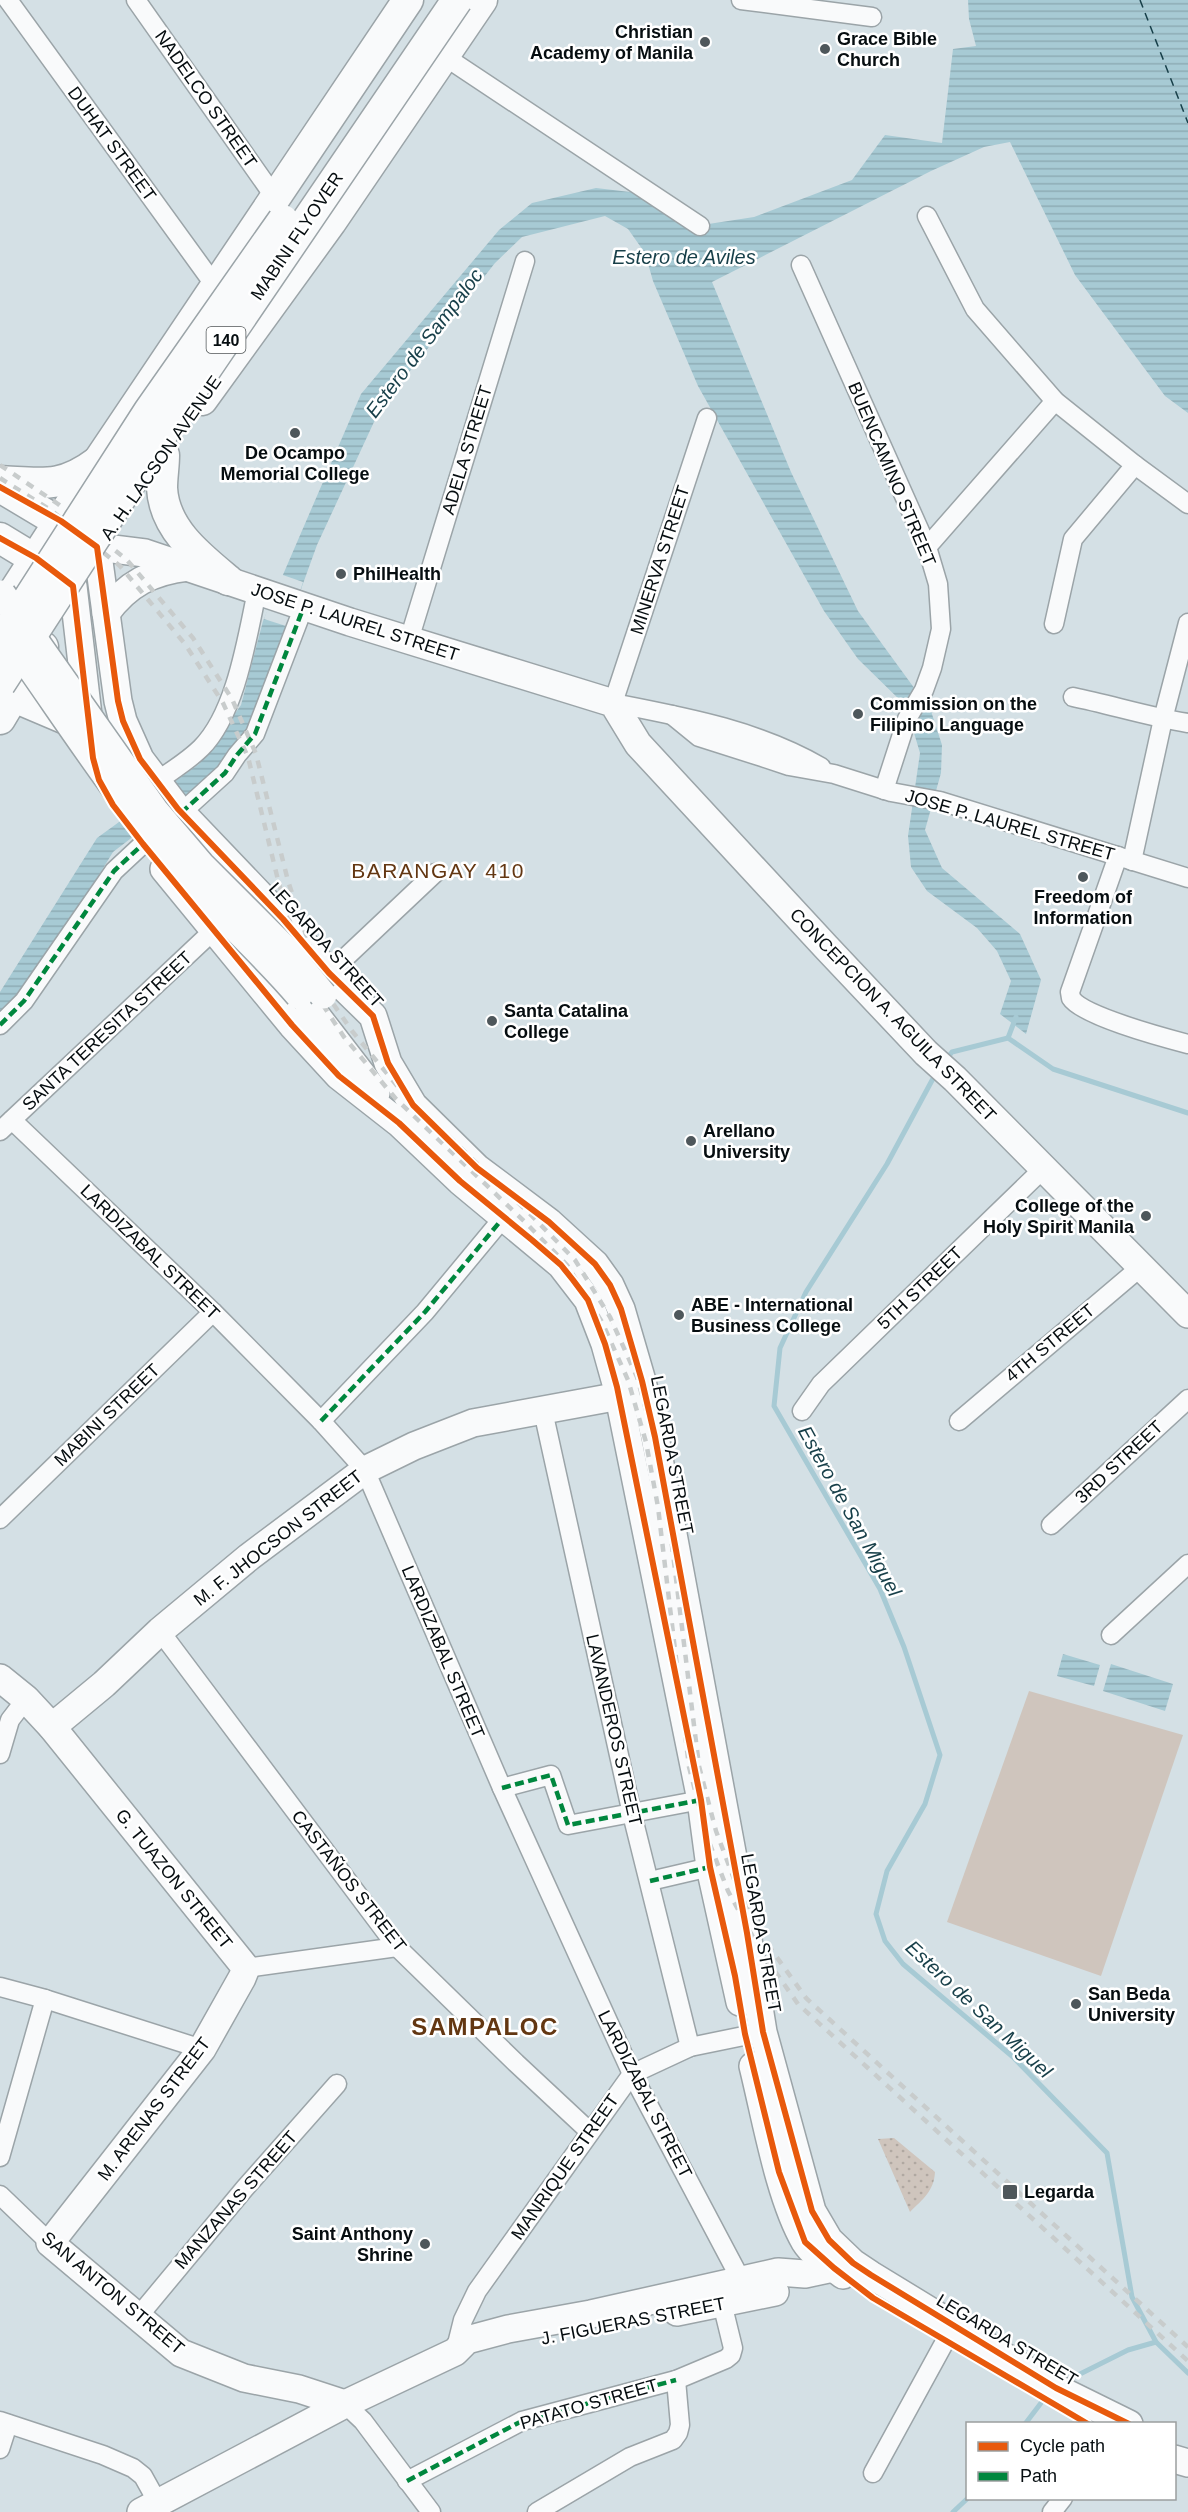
<svg xmlns="http://www.w3.org/2000/svg" width="1188" height="2512" font-family="Helvetica,sans-serif">
<style>
.grass{fill:url(#grass-dots)}
.park{fill:#cfc5bd}
.water{fill:url(#water-rules)}
.pier{fill:#d4e0e5}
.lines{fill:none;stroke-linecap:round;stroke-linejoin:round}
.stream{stroke:#a7cad4;stroke-width:5}
.ferry{stroke:#173f49;stroke-width:1.5;stroke-dasharray:8 6;stroke-linecap:butt}
.street-casing{stroke:#9ba4a8;stroke-width:21}
.secondary-casing{stroke:#9ba4a8;stroke-width:30}
.primary-casing{stroke:#9ba4a8;stroke-width:33}
.street{stroke:#f9fafb;stroke-width:18}
.secondary{stroke:#f9fafb;stroke-width:27}
.primary{stroke:#f9fafb;stroke-width:30}
.rail{stroke:#c8cccc;stroke-width:4.5;stroke-dasharray:8 8;stroke-linecap:butt}
.secondary-bridge-casing{stroke:#9ba4a8;stroke-width:30;stroke-linecap:butt}
.primary-bridge-casing{stroke:#9ba4a8;stroke-width:33;stroke-linecap:butt}
.secondary-bridge{stroke:#f9fafb;stroke-width:27}
.primary-bridge{stroke:#f9fafb;stroke-width:30}
.quiet{stroke:#00873e;stroke-width:4.5;stroke-dasharray:9 4.5;stroke-linecap:butt}
.cycleway-casing{stroke:#fff;stroke-width:10}
.cycleway{stroke:#e8590c;stroke-width:6}
.poi-dot{fill:#4e575b;stroke:#fff;stroke-width:2}
.labels{text-anchor:middle;dominant-baseline:central;stroke-width:5;stroke-linejoin:round;paint-order:stroke}
.shield{fill:#fff;stroke:#515658;stroke-width:1.5}
.shield-label{font-size:16px;font-weight:bold;fill:#060d10}
.poi-label{font-size:18px;font-weight:bold;fill:#060d10;stroke:#fff;text-anchor:start}
.street-label{font-size:18px;fill:#060d10;stroke:#fff}
.water-label{font-size:20px;font-style:italic;fill:#173f49;stroke:#fff}
.quarter-label{font-size:21px;letter-spacing:1.5px;fill:#633712;stroke:#fff}
.district-label{font-size:24px;font-weight:bold;letter-spacing:1.5px;fill:#633712;stroke:#fff}
</style>
<defs>
<pattern id="grass-dots" width="8" height="8" patternUnits="userSpaceOnUse" patternTransform="scale(1.5)"><rect width="8" height="8" fill="#cfc5bd"/><path d="M2 2h.1M6 6h.1" fill="none" stroke="#b0a8a1" stroke-width="1.8" stroke-linecap="round"/></pattern>
<pattern id="water-rules" width="6" height="5" patternUnits="userSpaceOnUse" patternTransform="scale(1.5)"><rect width="6" height="5" fill="#a7cad4"/><path d="M0 2.5h6" fill="none" stroke="#8eacb5"/></pattern>
</defs>
<rect width="100%" height="100%" fill="#d4e0e5"/>
<path class="grass" d="M894 2138 935 2172C934 2191 923 2199 910 2212L878 2139Z"/>
<path class="park" d="M1029 1691 1183 1735 1101 1976 947 1922Z"/>
<g class="water">
<path d="M968 0H1188V413L1165 396 1075 275 1010 142 984 147 931 171 712 282 791 472 858 611 931 711 942 745 941 773 925 830 942 868 1020 934 1041 980 1026 1034 1000 1014 1011 981 997 951 977 928 927 891 911 867 908 836 920 753 906 706 858 659 824 611 698 386 653 281 645 253 628 229 605 216 522 237 495 263 380 409 317 545 254 719 223 768 113 852 38 975 0 1017V992L97 838 199 764 241 705 263 621 361 394 499 230 532 203 596 188 630 192 663 201 702 225 754 217 852 180 885 135 942 143 953 49 976 46 969 19Z"/>
<path d="M1063 1654 1100 1665 1094 1686 1057 1676Z"/>
<path d="M1111 1664 1173 1684 1165 1711 1103 1691Z"/>
</g>
<path class="pier" d="M280 574 303 582 289 627 264 619Z"/>
<g class="lines">
<g class="stream">
<path d="M1008 1038 1016 1017"/>
<path d="M945 1061 952 1052 1008 1038 1053 1069 1188 1113"/>
<path d="M936 1073 887 1164 806 1292 780 1348 774 1406 880 1589 904 1647 940 1755 925 1804 887 1871 876 1914 885 1941 903 1964 1013 2057 1107 2153 1132 2297 1156 2342 1188 2373"/>
<path d="M1068 2380 1128 2350 1156 2342"/>
<path d="M1025 2424 1041 2403"/>
<path d="M953 2512 968 2498"/>
</g>
<path class="ferry" d="M1140 0 1188 123"/>
<g class="street-casing">
<g id="street">
<path d="M8 0 216 287"/>
<path d="M136 0 276 199"/>
<path d="M741 0 872 17"/>
<path d="M444 56 700 226"/>
<path d="M927 216 975 309 1055 401 1135 465 1188 504"/>
<path d="M801 265 927 547 938 584 941 629 932 668 924 690 907 719 884 790"/>
<path d="M707 418 613 703C685 717 757 730 821 767"/>
<path d="M927 547 1055 401"/>
<path d="M1054 624 1073 539 1135 465"/>
<path d="M409 640 525 261"/>
<path d="M1073 697C1112 705 1149 717 1188 723"/>
<path d="M672 715 699 737 762 757 789 766 834 774 891 792 940 801 1188 878"/>
<path d="M156 782C171 771 188 761 201 748 236 713 247 638 257 591"/>
<path d="M181 813 225 773 237 755 255 734 304 606"/>
<path d="M1118 856 1070 992 1071 998C1082 1016 1165 1038 1188 1044"/>
<path d="M1132 861 1163 719 1188 623"/>
<path d="M329 973 435 873"/>
<path d="M0 1025 24 1001 114 871 143 844"/>
<path d="M12 1120 213 1312 321 1421 365 1470 502 1788 632 2074 741 2280"/>
<path d="M0 1131 214 930"/>
<path d="M543 1411 632 1814 690 2047"/>
<path d="M802 1411 821 1384 1043 1169"/>
<path d="M321 1421 425 1312 503 1218"/>
<path d="M959 1421 1142 1266"/>
<path d="M0 1519 213 1312"/>
<path d="M1051 1525 1188 1399"/>
<path d="M160 1631 397 1947 516 2063 590 2132"/>
<path d="M1111 1635 1188 1564"/>
<path d="M0 1754 10 1720 26 1699"/>
<path d="M502 1788 551 1775 568 1825 701 1800"/>
<path d="M650 1881 710 1867"/>
<path d="M246 1968 397 1947"/>
<path d="M0 1987 45 1999 202 2049"/>
<path d="M0 2157 45 1999"/>
<path d="M0 2195 50 2243"/>
<path d="M137 2318 245 2188 337 2084"/>
<path d="M455 2352 463 2320 477 2291 632 2074 690 2047 763 2032"/>
<path d="M345 2404 363 2421 431 2512"/>
<path d="M0 2421 103 2455 133 2468 143 2476 158 2503"/>
<path d="M0 2449 8 2424"/>
<path d="M873 2473 954 2325"/>
<path d="M407 2481 522 2421 676 2380 726 2359 731 2355 733 2348 722 2303"/>
<path d="M537 2512 630 2457 673 2440 678 2433 680 2425 676 2380"/>
<path d="M1052 2512 1063 2498"/>
</g>
</g>
<g class="secondary-casing">
<g id="secondary">
<path d="M97 547 118 701 123 721 140 759 178 809 283 919 329 973 373 1016 388 1063 413 1105 477 1168 549 1222 595 1264 610 1285 621 1309 642 1381 655 1437 747 1933 763 2032 812 2211 829 2240 853 2263 871 2275 1056 2388 1129 2424"/>
<path d="M81 550 97 547 145 553 350 622 613 703 638 744 826 947 926 1053 955 1079 1188 1314"/>
<path d="M73 586 89 724"/>
<path d="M106 613C127 584 152 571 188 567"/>
<path d="M164 869 292 1025 339 1076 399 1123 460 1181 561 1265 588 1300 605 1344 617 1387 701 1800 710 1867 740 2002"/>
<path d="M309 1006 376 1093"/>
<path d="M0 1678 26 1699 52 1727 246 1968 242 1978 202 2049 50 2243 181 2353 244 2378 299 2389 345 2404"/>
<path d="M52 1727 104 1684 160 1631 249 1557 365 1470 414 1446 473 1423 636 1393"/>
<path d="M753 2066C766 2118 779 2197 805 2242 813 2255 831 2266 843 2275"/>
<path d="M677 2312 775 2292"/>
<path d="M1174 2459 1188 2463"/>
<path d="M141 2512 345 2404 455 2352 467 2340 508 2329 591 2314 778 2272 805 2274 847 2265"/>
</g>
</g>
<g class="primary-casing">
<g id="primary">
<path d="M202 400 331 222 482 0"/>
<path d="M164 455C164 466 162 477 162 488 164 529 199 556 228 580"/>
<path d="M0 481C42 483 61 489 97 462"/>
<path d="M0 487 77 533"/>
<path d="M0 538 51 569"/>
<path d="M0 613 99 460 408 0"/>
<path d="M14 697 80 725"/>
<path d="M0 719 43 647"/>
</g>
</g>
<use href="#street" class="street"/>
<use href="#secondary" class="secondary"/>
<use href="#primary" class="primary"/>
<g class="rail">
<path d="M0 465 58 504 127 560 193 638 232 699 256 754 288 881 325 992 352 1031 403 1093 531 1215 575 1260 610 1317 637 1377 654 1439 667 1505 699 1766 716 1831 737 1887 768 1945 806 1998 1188 2347"/>
<path d="M0 478 52 511 120 566 185 644 223 703 248 757 279 884 297 946 317 996 344 1037 396 1099 524 1221 567 1265 602 1322 628 1380 646 1442 658 1507 689 1767 706 1834 728 1891 760 1950 798 2004 1188 2361"/>
</g>
<g class="secondary-bridge-casing">
<g id="secondary-bridge">
<path d="M2 594 155 811 201 865 287 951 323 995"/>
<path d="M26 661C75 731 121 802 177 866 215 911 261 950 299 995"/>
</g>
</g>
<g class="primary-bridge-casing">
<g id="primary-bridge">
<path d="M0 643 149 411 283 220"/>
<path d="M0 684 172 419 457 0"/>
</g>
</g>
<use href="#secondary-bridge" class="secondary-bridge"/>
<use href="#primary-bridge" class="primary-bridge"/>
<g class="quiet">
<path d="M181 813 225 773 237 755 255 734 304 606"/>
<path d="M0 1025 24 1001 114 871 143 844"/>
<path d="M321 1421 425 1312 503 1218"/>
<path d="M502 1788 551 1775 568 1825 701 1800"/>
<path d="M650 1881 710 1867"/>
<path d="M407 2481 522 2421 676 2380"/>
</g>
<g class="cycleway-casing">
<g id="cycleway">
<path d="M0 487 61 521 97 547 118 701 123 721 140 759 178 809 283 919 329 973 373 1016 388 1063 413 1105 477 1168 549 1222 595 1264 610 1285 621 1309 642 1381 655 1437 747 1933 763 2032 812 2211 829 2240 853 2263 871 2275 1056 2388 1129 2424"/>
<path d="M0 538 36 558 73 586 93 758 99 780 113 805 143 844 292 1025 339 1076 399 1123 460 1181 532 1240 561 1265 573 1280 588 1300 605 1344 617 1387 701 1800 710 1867 735 1976 745 2034 779 2172 805 2242 834 2268 873 2298 1088 2424"/>
</g>
</g>
<use href="#cycleway" class="cycleway"/>
</g>
<g class="poi-dot">
<circle cx="705" cy="42" r="6"/>
<circle cx="825" cy="49" r="6"/>
<circle cx="295" cy="433" r="6"/>
<circle cx="341" cy="574" r="6"/>
<circle cx="858" cy="714" r="6"/>
<circle cx="1083" cy="877" r="6"/>
<circle cx="492" cy="1021" r="6"/>
<circle cx="691" cy="1141" r="6"/>
<circle cx="1146" cy="1216" r="6"/>
<circle cx="679" cy="1315" r="6"/>
<circle cx="1076" cy="2004" r="6"/>
<rect x="1002" y="2184" width="16" height="16" rx="3"/>
<circle cx="425" cy="2244" r="6"/>
</g>
<g class="labels">
<rect class="shield" x="206.5" y="327" width="39" height="26" rx="4.5"/>
<g class="shield-label">
<text x="226" y="340">140</text>
</g>
<g class="poi-label">
<text x="693" y="32" text-anchor="end">Christian<tspan x="693" dy="21">Academy of Manila</tspan></text>
<text x="837" y="39">Grace Bible<tspan x="837" dy="21">Church</tspan></text>
<text x="295" y="453" text-anchor="middle">De Ocampo<tspan x="295" dy="21">Memorial College</tspan></text>
<text x="353" y="574">PhilHealth</text>
<text x="870" y="704">Commission on the<tspan x="870" dy="21">Filipino Language</tspan></text>
<text x="1083" y="897" text-anchor="middle">Freedom of<tspan x="1083" dy="21">Information</tspan></text>
<text x="504" y="1011">Santa Catalina<tspan x="504" dy="21">College</tspan></text>
<text x="703" y="1131">Arellano<tspan x="703" dy="21">University</tspan></text>
<text x="1134" y="1206" text-anchor="end">College of the<tspan x="1134" dy="21">Holy Spirit Manila</tspan></text>
<text x="691" y="1305">ABE - International<tspan x="691" dy="21">Business College</tspan></text>
<text x="1088" y="1994">San Beda<tspan x="1088" dy="21">University</tspan></text>
<text x="1024" y="2192">Legarda</text>
<text x="413" y="2234" text-anchor="end">Saint Anthony<tspan x="413" dy="21">Shrine</tspan></text>
</g>
<g class="street-label">
<text transform="translate(206 99) rotate(55)">NADELCO STREET</text>
<text transform="translate(112 144) rotate(54)">DUHAT STREET</text>
<text transform="translate(297 236) rotate(-56)">MABINI FLYOVER</text>
<text transform="translate(467 450) rotate(-73)">ADELA STREET</text>
<text transform="translate(161 458) rotate(-55)">A. H. LACSON AVENUE</text>
<text transform="translate(892 474) rotate(67)">BUENCAMINO STREET</text>
<text transform="translate(660 560) rotate(-72)">MINERVA STREET</text>
<text transform="translate(355 622) rotate(18)">JOSE P. LAUREL STREET</text>
<text transform="translate(1010 825) rotate(16)">JOSE P. LAUREL STREET</text>
<text transform="translate(326 945) rotate(48)">LEGARDA STREET</text>
<text transform="translate(893 1015) rotate(46)">CONCEPCION A. AGUILA STREET</text>
<text transform="translate(107 1031) rotate(-43)">SANTA TERESITA STREET</text>
<text transform="translate(150 1252) rotate(44)">LARDIZABAL STREET</text>
<text transform="translate(920 1288) rotate(-44)">5TH STREET</text>
<text transform="translate(1050 1343) rotate(-40)">4TH STREET</text>
<text transform="translate(107 1415) rotate(-44)">MABINI STREET</text>
<text transform="translate(672 1455) rotate(79)">LEGARDA STREET</text>
<text transform="translate(1119 1462) rotate(-43)">3RD STREET</text>
<text transform="translate(278 1538) rotate(-38)">M. F. JHOCSON STREET</text>
<text transform="translate(443 1652) rotate(67)">LARDIZABAL STREET</text>
<text transform="translate(614 1730) rotate(77)">LAVANDEROS STREET</text>
<text transform="translate(174 1879) rotate(51)">G. TUAZON STREET</text>
<text transform="translate(349 1881) rotate(52)">CASTAÑOS STREET</text>
<text transform="translate(761 1933) rotate(80)">LEGARDA STREET</text>
<text transform="translate(645 2094) rotate(63)">LARDIZABAL STREET</text>
<text transform="translate(154 2109) rotate(-53)">M. ARENAS STREET</text>
<text transform="translate(565 2167) rotate(-55)">MANRIQUE STREET</text>
<text transform="translate(236 2200) rotate(-49)">MANZANAS STREET</text>
<text transform="translate(113 2293) rotate(40)">SAN ANTON STREET</text>
<text transform="translate(633 2321) rotate(-11)">J. FIGUERAS STREET</text>
<text transform="translate(1007 2340) rotate(31)">LEGARDA STREET</text>
<text transform="translate(589 2404) rotate(-16)">PATATO STREET</text>
</g>
<g class="water-label">
<text x="684" y="257">Estero de Aviles</text>
<text transform="translate(424 343) rotate(-53)">Estero de Sampaloc</text>
<text transform="translate(850 1511) rotate(61)">Estero de San Miguel</text>
<text transform="translate(979 2009) rotate(43)">Estero de San Miguel</text>
</g>
<g class="quarter-label">
<text x="438" y="870">BARANGAY 410</text>
</g>
<g class="district-label">
<text x="485" y="2026">SAMPALOC</text>
</g>
</g>
<rect x="966" y="2422" width="210" height="78" fill="#ffffff" stroke="#9b9e9f" stroke-width="1.5"/>
<rect x="978" y="2442" width="30" height="9" fill="#e8590c" stroke="#9b9e9f" stroke-width="1.5"/>
<text x="1020" y="2452" font-size="18" fill="#060d10">Cycle path</text>
<rect x="978" y="2472" width="30" height="9" fill="#00873e" stroke="#9b9e9f" stroke-width="1.5"/>
<text x="1020" y="2482" font-size="18" fill="#060d10">Path</text>
</svg>
